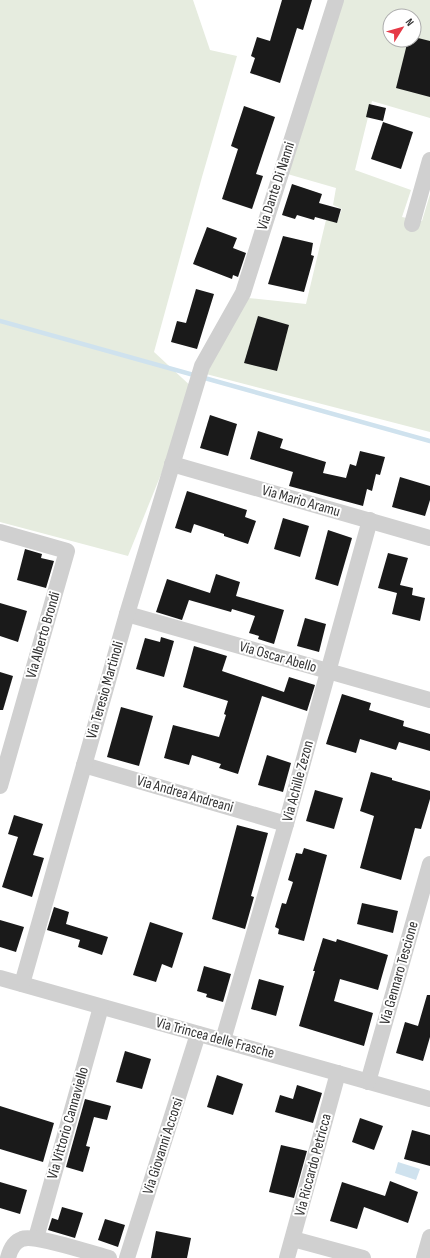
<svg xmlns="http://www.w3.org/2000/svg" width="430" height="1258" font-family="'Sofia Sans Condensed',sans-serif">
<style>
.green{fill:#e6ecdf;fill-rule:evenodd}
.water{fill:#cfe2ee}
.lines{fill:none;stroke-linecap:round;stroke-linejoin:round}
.stream{stroke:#cfe2ee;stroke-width:4.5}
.building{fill:#1a1a1a}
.minor{stroke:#d0d0d0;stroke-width:16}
.labels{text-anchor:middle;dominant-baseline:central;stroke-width:4;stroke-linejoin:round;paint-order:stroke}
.street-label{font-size:15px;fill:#333;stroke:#fff}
</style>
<rect width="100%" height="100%" fill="#fff"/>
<g class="green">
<path d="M0 0H193L210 50 237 56 202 177 154 352 195 390 128 556 0 522Z"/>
<path d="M339 0H430V118L372 101 355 170 411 190 402 217 422 221 430 194V432L206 374 248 298 306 304 326 220 337 222 342 209 333 205 336 188 284 173ZM390 16H414V40H390Z"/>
</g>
<path class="water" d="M398 1162 420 1169 416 1180 395 1173Z"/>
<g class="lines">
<path class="stream" d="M0 321 430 441"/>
</g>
<g class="building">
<path d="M282 0H312L303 30 297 28 280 83 250 73 255 58 251 56 257 37 270 41Z"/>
<path d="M414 37 430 41V97L396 88 408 40H414Z"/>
<path d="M369 104 386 108 383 121 366 117Z"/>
<path d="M244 106 275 117 256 174 263 176 252 209 222 199 238 149 231 146Z"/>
<path d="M383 122 413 132 401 169 371 159Z"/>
<path d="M292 184 322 194 319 203 341 209 337 223 315 217 314 220 297 215 295 219 282 215Z"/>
<path d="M207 227 237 238 233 248 246 253 238 277 233 275 232 279 193 264Z"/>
<path d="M283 236 313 243 311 255 314 256 304 292 268 284Z"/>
<path d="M196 289 214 294 197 349 171 342 177 321 186 323Z"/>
<path d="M258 316 289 325 277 371 244 363Z"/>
<path d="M210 415 237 424 228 456 200 448Z"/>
<path d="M258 431 283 439 280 448 326 462 323 473 346 478 350 464 356 466 360 451 385 457 380 475 376 474 372 491 367 489 363 506 289 486 293 472 250 459Z"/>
<path d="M400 477 430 486V500L425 516 392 507Z"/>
<path d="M187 491 247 510 245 517 256 521 248 544 224 536V534L194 524 191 533 175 528Z"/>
<path d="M283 518 309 526 300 557 274 549Z"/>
<path d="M328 530 352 538 338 586 315 579Z"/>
<path d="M25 549 42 554 41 558 54 561 46 588 17 580Z"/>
<path d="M388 553 408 558 400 585 413 588 412 595 425 598 420 621 392 614 397 593 378 588Z"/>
<path d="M216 574 240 582 236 596 284 610 274 644 258 639 259 636 249 633 255 616 232 609 231 612 189 600 182 620 156 612 167 579 210 593Z"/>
<path d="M0 603 27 611 18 642 0 636Z"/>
<path d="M305 618 326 624 319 652 297 646Z"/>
<path d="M161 637 174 641 164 677 136 669 145 638 160 642Z"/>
<path d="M194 646 227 656 222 671 284 692 289 677 315 685 307 711 262 696 238 774 219 768 221 764 192 755 189 765 164 758 173 725 219 737 226 715 224 714 228 701 183 687Z"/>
<path d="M0 672 13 676 3 710H0Z"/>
<path d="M342 694 371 703 369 710 404 721 403 726 430 734V751L399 742 396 750 360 739 356 753 326 744Z"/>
<path d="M121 707 153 716 139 766 107 757Z"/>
<path d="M267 755 291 763 283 792 258 785Z"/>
<path d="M371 772 392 778V780L430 791V799L421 829 415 828 401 880 360 868 374 816 360 811Z"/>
<path d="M315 790 343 798 334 829 306 821Z"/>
<path d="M14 815 43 824 33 855 44 858 32 897 2 887 18 837 8 834Z"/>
<path d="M237 825 268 833 251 896 254 897 245 929 212 919Z"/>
<path d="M304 848 327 855 304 941 278 934 279 929 275 927 282 903 286 904 293 882 288 880 296 853 302 854Z"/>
<path d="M362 903 398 911 393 933 357 924Z"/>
<path d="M54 907 69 912 66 924 108 937 102 955 78 947 80 940 47 930Z"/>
<path d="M0 920 24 927 16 952 0 947Z"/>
<path d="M150 922 183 933 172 968 162 964 156 982 133 975Z"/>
<path d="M323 938 336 942 337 939 388 955 378 990 340 979 334 1001 373 1013 364 1046 299 1026 315 971H313Z"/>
<path d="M204 966 231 974 223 1002 206 997 207 994 197 991Z"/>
<path d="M259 979 284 986 276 1016 251 1009Z"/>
<path d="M427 995H430V1037L423 1061 396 1053 405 1022 418 1026Z"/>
<path d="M125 1051 151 1059 142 1089 116 1082Z"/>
<path d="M217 1075 243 1084 233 1115 207 1107Z"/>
<path d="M297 1085 322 1093 313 1123 275 1112 280 1095 293 1099Z"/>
<path d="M85 1099 111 1106 107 1120 94 1117 86 1146 90 1147 83 1172 66 1167Z"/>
<path d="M0 1106 54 1123 43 1162 0 1149Z"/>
<path d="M360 1118 383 1126 374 1150 352 1142Z"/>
<path d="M412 1130 430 1135V1166L404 1159Z"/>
<path d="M281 1145 307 1151 294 1198 269 1192Z"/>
<path d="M390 1181 418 1192 408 1223 364 1207 357 1229 330 1221 342 1182 385 1196Z"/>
<path d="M0 1182 27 1190 20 1214 0 1208Z"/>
<path d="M62 1207 83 1213 75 1238 48 1230 52 1218 58 1220Z"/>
<path d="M105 1219 125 1225 118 1247 98 1240Z"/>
<path d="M156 1231 191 1238 187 1258H151Z"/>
</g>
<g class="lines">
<g class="minor">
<path d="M412 224 430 160"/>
<path d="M172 464 430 538"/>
<path d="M0 532 67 551 0 786"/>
<path d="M127 614 430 700"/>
<path d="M84 765 286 824"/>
<path d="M0 978 430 1099"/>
<path d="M22 984 127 614 202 366 243 293 336 0"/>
<path d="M223 1040 286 824 370 520"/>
<path d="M368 1082 430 864"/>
<path d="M36 1238 101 1007"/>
<path d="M293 1239 363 1258"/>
<path d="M8 1258C10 1250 13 1242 22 1239 34 1234 94 1254 109 1258"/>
<path d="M127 1258 198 1034"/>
<path d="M287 1258 338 1073"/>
<path d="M424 1258 430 1237"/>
</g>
</g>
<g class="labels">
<g class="street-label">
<text transform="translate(276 186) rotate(-72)">Via Dante Di Nanni</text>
<text transform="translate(301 501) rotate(16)">Via Mario Aramu</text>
<text transform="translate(43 635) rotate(-74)">Via Alberto Brondi</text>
<text transform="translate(278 657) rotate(16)">Via Oscar Abello</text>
<text transform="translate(105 690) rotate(-74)">Via Teresio Martinoli</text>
<text transform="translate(298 781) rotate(-75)">Via Achille Zezon</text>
<text transform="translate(185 794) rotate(16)">Via Andrea Andreani</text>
<text transform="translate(399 973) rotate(-74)">Via Gennaro Tescione</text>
<text transform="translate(215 1038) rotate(15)">Via Trincea delle Frasche</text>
<text transform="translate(68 1123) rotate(-74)">Via Vittorio Cannaviello</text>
<text transform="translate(163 1146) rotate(-72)">Via Giovanni Accorsi</text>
<text transform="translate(313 1165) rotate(-75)">Via Riccardo Petricca</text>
</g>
</g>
<g transform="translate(402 28) rotate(53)"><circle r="19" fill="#ffffff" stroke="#adadad"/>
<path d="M0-3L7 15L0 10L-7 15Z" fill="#e63946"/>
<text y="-6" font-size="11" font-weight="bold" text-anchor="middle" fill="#333333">N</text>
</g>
</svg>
